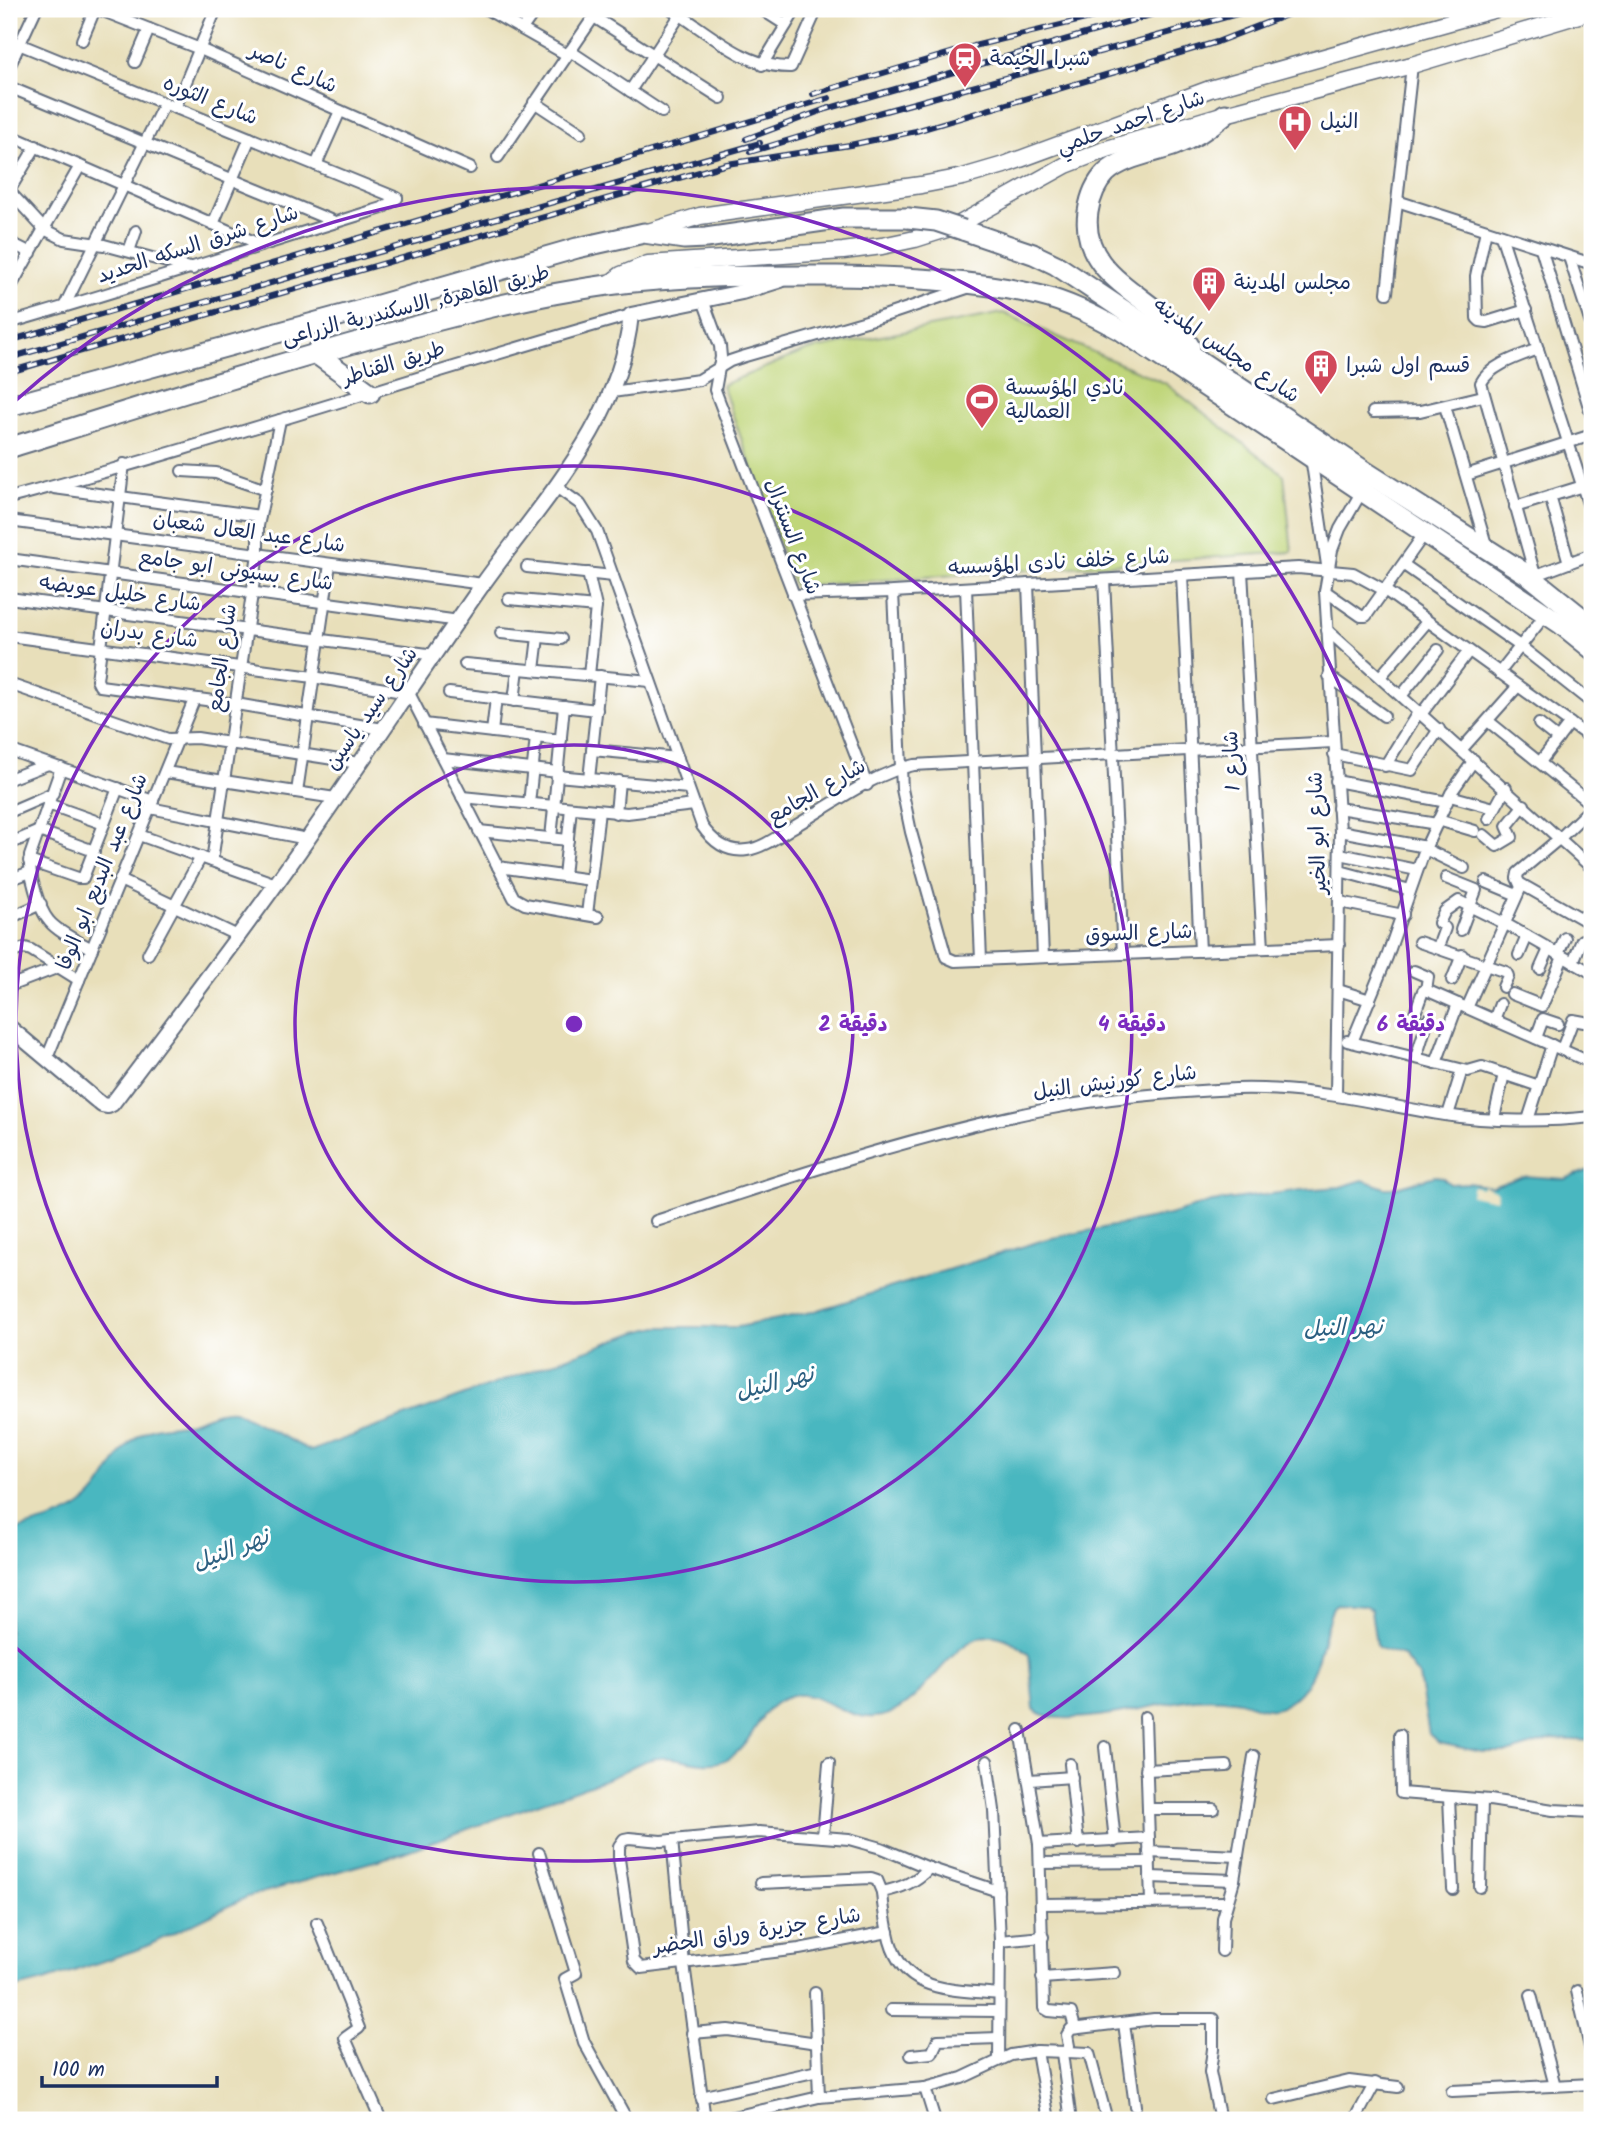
<svg xmlns="http://www.w3.org/2000/svg" width="1601" height="2129" font-family="Kalam,'Playpen Sans Arabic',sans-serif">
<style>
.green{fill:#c0d67a;stroke:#6e826c;stroke-width:2}
.water{fill:#48b7c0;stroke:#32738f;stroke-width:2}
.pier{fill:#e8dfba}
.lines{fill:none;stroke-linecap:round;stroke-linejoin:round}
.street-casing{stroke:#636d7e;stroke-width:14}
.secondary-casing{stroke:#636d7e;stroke-width:18}
.primary-casing{stroke:#636d7e;stroke-width:19}
.highway-casing{stroke:#636d7e;stroke-width:23}
.street{stroke:#fff;stroke-width:10}
.secondary{stroke:#fff;stroke-width:14}
.primary{stroke:#fff;stroke-width:16}
.highway{stroke:#fff;stroke-width:19}
.rail-casing{stroke:#1b2f5e;stroke-width:6}
.rail{stroke:#fff;stroke-width:3.5;stroke-dasharray:10;stroke-linecap:butt}
.highway-bridge-casing{stroke:#636d7e;stroke-width:23;stroke-linecap:butt}
.highway-bridge{stroke:#fff;stroke-width:19}
.ring{fill:none;stroke:#7b2cbf;stroke-width:3.5}
.labels{text-anchor:middle;dominant-baseline:central;stroke-width:6;stroke-linejoin:round;paint-order:stroke}
.poi-label{font-size:21px;fill:#1b2f5e;stroke:#fff;text-anchor:start}
.street-label{font-size:21px;fill:#1b2f5e;stroke:#fff}
.water-label{font-size:23px;font-style:italic;fill:#2b5f80;stroke:#fff}
.centre{fill:#7b2cbf;stroke:#fff;stroke-width:3.5}
.ring-label{font-size:21px;text-anchor:middle;font-weight:bold;fill:#7b2cbf;stroke:#fff;stroke-width:6;stroke-linejoin:round;paint-order:stroke}
</style>
<rect width="100%" height="100%" fill="#fff"/>
<filter id="ink" filterUnits="userSpaceOnUse"><feTurbulence type="fractalNoise" baseFrequency=".0143" numOctaves="2"/><feDisplacementMap in="SourceGraphic" scale="14" xChannelSelector="R" yChannelSelector="G"/><feConvolveMatrix kernelMatrix="1 2 1 2 8 2 1 2 1" color-interpolation-filters="sRGB"/></filter>
<filter id="wash" filterUnits="userSpaceOnUse"><feTurbulence type="fractalNoise" baseFrequency=".00686" numOctaves="4" result="noise"/><feDisplacementMap in="SourceGraphic" scale="28" xChannelSelector="R" yChannelSelector="G"/><feGaussianBlur stdDeviation="1.57" result="paint"/><feColorMatrix in="noise" values="0 0 0 0 0 0 0 0 0 0 0 0 0 0 0 0 0 1.4 0 .05"/><feComposite in="paint" operator="in"/></filter>
<g filter="url(#wash)">
<rect width="100%" height="100%" fill="#e8dfba"/>
<path class="green" d="M1003 313 1165 383 1284 475 1292 552 794 586 722 385 808 350Z"/>
<path class="water" d="M1592 1169V1741L1553 1739 1510 1752H1482L1439 1743 1429 1734 1419 1677 1403 1656 1379 1648 1376 1645 1371 1610 1364 1606 1337 1604 1333 1607C1319 1641 1321 1683 1285 1705 1268 1716 1250 1702 1234 1700 1215 1698 1193 1698 1175 1702 1147 1707 1053 1731 1034 1709L1029 1655C966 1594 940 1694 889 1714 854 1728 823 1692 797 1695 756 1701 759 1740 729 1758 707 1771 685 1756 661 1758 644 1758 627 1770 612 1777L396 1855 247 1897 145 1947 44 1981 9 1990V1532C31 1525 59 1520 79 1507 111 1487 112 1446 151 1429 162 1425 176 1426 187 1423 203 1419 218 1409 234 1411L311 1451 637 1332 658 1327H738L812 1312 1047 1239 1169 1215 1212 1202 1301 1190 1340 1187 1363 1180 1385 1188H1393L1435 1176 1442 1177 1450 1184 1468 1183 1492 1187 1523 1176 1565 1179Z"/>
<path class="pier" d="M1483 1185 1498 1192 1496 1200 1471 1195 1473 1186 1482 1188Z"/>
</g>
<g filter="url(#ink)">
<g class="lines">
<g class="street-casing">
<g id="street">
<path d="M98 9 200 49 470 168"/>
<path d="M486 9 567 55"/>
<path d="M671 9C709 32 744 68 791 67L817 9"/>
<path d="M761 9 786 25"/>
<path d="M594 17 721 98"/>
<path d="M522 29 536 9"/>
<path d="M9 40 397 198"/>
<path d="M82 40 95 9"/>
<path d="M570 51 662 112"/>
<path d="M135 62 149 29"/>
<path d="M762 65 796 9"/>
<path d="M9 67 36 9"/>
<path d="M9 87 335 222"/>
<path d="M630 91 684 9"/>
<path d="M534 102 581 133"/>
<path d="M175 108 216 9"/>
<path d="M9 135 259 244"/>
<path d="M498 157 599 9"/>
<path d="M316 165 340 111"/>
<path d="M9 191 44 229 64 239 104 245 193 269"/>
<path d="M9 191 36 146"/>
<path d="M1397 201 1592 264"/>
<path d="M213 224 250 138"/>
<path d="M1486 230 1476 276 1477 318 1480 321 1487 322 1526 310"/>
<path d="M1501 235 1592 516"/>
<path d="M9 242 31 253"/>
<path d="M1541 248 1592 417"/>
<path d="M129 251 136 231"/>
<path d="M1569 257 1592 327"/>
<path d="M9 290 80 166"/>
<path d="M1387 293 1412 65"/>
<path d="M703 300 720 346 721 357 715 390 867 785"/>
<path d="M64 307 164 104"/>
<path d="M9 323C134 287 257 246 382 208L397 198"/>
<path d="M612 392 699 380 730 361 742 357 887 315 967 288"/>
<path d="M1445 406 1487 548"/>
<path d="M1373 412 1420 411 1483 396"/>
<path d="M1311 457 1327 565"/>
<path d="M124 464 97 680 100 686 236 704 383 729"/>
<path d="M182 471 216 473 266 490"/>
<path d="M1466 475 1592 435"/>
<path d="M556 487 580 504 597 531 702 826C713 842 727 853 747 850 762 848 777 837 790 829 827 808 873 773 914 765L1333 742"/>
<path d="M54 488 260 516"/>
<path d="M1550 496 1569 563"/>
<path d="M9 498C218 443 423 373 631 315"/>
<path d="M1515 507 1583 486"/>
<path d="M9 521 483 584"/>
<path d="M9 559 459 621"/>
<path d="M1404 565 1520 646 1592 703"/>
<path d="M527 567 613 576"/>
<path d="M1242 571 1263 948"/>
<path d="M588 573 596 607 589 675"/>
<path d="M1182 575 1200 951"/>
<path d="M1535 575 1481 383C1490 365 1520 356 1538 349"/>
<path d="M1531 577 1592 554"/>
<path d="M1104 580 1123 954"/>
<path d="M1028 584 1043 957"/>
<path d="M966 588 981 960"/>
<path d="M1325 591 1361 616H1366L1425 533"/>
<path d="M893 592 902 789 911 832 946 957 955 961 1339 945"/>
<path d="M793 595 893 592 1298 568 1353 573 1386 591 1592 739"/>
<path d="M9 598 435 655"/>
<path d="M509 599 596 607"/>
<path d="M1327 630 1592 868"/>
<path d="M501 633 561 639"/>
<path d="M9 636 313 677 409 693 514 898 525 904 598 917"/>
<path d="M465 664 650 681"/>
<path d="M534 670 538 637"/>
<path d="M1499 673 1546 614"/>
<path d="M1329 676 1384 716"/>
<path d="M1380 677 1427 622"/>
<path d="M9 684 168 739 197 738 359 763"/>
<path d="M449 693 597 710"/>
<path d="M1402 695 1438 650"/>
<path d="M514 701 518 669"/>
<path d="M1422 713 1468 652"/>
<path d="M1488 721 1592 805"/>
<path d="M424 724 561 740"/>
<path d="M1539 724 1558 739"/>
<path d="M492 732 496 698"/>
<path d="M1462 749 1518 686"/>
<path d="M9 750 153 801"/>
<path d="M592 750 678 758"/>
<path d="M1334 754 1412 770 1439 729"/>
<path d="M443 759 558 772"/>
<path d="M1540 762 1570 723"/>
<path d="M1385 766 1419 711"/>
<path d="M61 768 30 856C28 871 39 910 49 921 59 933 78 941 92 949"/>
<path d="M165 772 335 798"/>
<path d="M557 776 688 788"/>
<path d="M9 779 48 764"/>
<path d="M589 779 600 676"/>
<path d="M1336 781 1447 802"/>
<path d="M297 792 330 564"/>
<path d="M1450 796 1494 808"/>
<path d="M462 797 627 813 694 805"/>
<path d="M48 804 104 824"/>
<path d="M529 804 536 737"/>
<path d="M150 808 307 839"/>
<path d="M1338 808 1437 824"/>
<path d="M9 812 53 793"/>
<path d="M616 813 619 781"/>
<path d="M1489 819 1506 788"/>
<path d="M1438 820 1475 831"/>
<path d="M479 831 568 840"/>
<path d="M1340 831 1426 847"/>
<path d="M139 835 276 884"/>
<path d="M1484 835 1497 846 1512 837 1507 826 1524 805"/>
<path d="M551 838 564 706"/>
<path d="M9 844 39 831 94 851"/>
<path d="M1425 849 1464 868"/>
<path d="M1340 854 1417 870"/>
<path d="M29 861 78 878H83L118 788"/>
<path d="M212 861 258 554V526L280 420"/>
<path d="M498 867 591 880"/>
<path d="M1340 871 1410 890"/>
<path d="M564 876 571 808"/>
<path d="M1446 878 1476 890 1461 930"/>
<path d="M9 880 30 872"/>
<path d="M120 880 238 936"/>
<path d="M1486 882 1517 895"/>
<path d="M1521 884 1586 921"/>
<path d="M1340 902 1403 915"/>
<path d="M587 915 599 811"/>
<path d="M9 918 41 904"/>
<path d="M1439 923 1445 911 1459 901 1504 923 1592 973"/>
<path d="M1419 942 1506 972 1508 976 1503 987"/>
<path d="M1438 947 1445 928"/>
<path d="M9 953 25 948 31 950 79 980"/>
<path d="M148 954 201 857"/>
<path d="M1558 954 1565 938"/>
<path d="M1519 955 1527 936"/>
<path d="M1573 962 1582 940"/>
<path d="M1540 969 1549 949"/>
<path d="M1414 971 1428 977 1426 990"/>
<path d="M1452 980 1462 955"/>
<path d="M9 986 59 967"/>
<path d="M1338 990 1370 1000"/>
<path d="M1512 994 1542 1006 1563 957"/>
<path d="M1467 1008 1521 887 1517 878 1518 873 1560 838 1592 807"/>
<path d="M1415 1013 1423 991 1426 990 1592 1063"/>
<path d="M1494 1020 1500 1004"/>
<path d="M1536 1038 1543 1019 1558 1024"/>
<path d="M1347 1041 1468 1071 1482 1067 1539 1086"/>
<path d="M1352 1042 1387 957 1425 849 1451 793 1474 760"/>
<path d="M1562 1049 1573 1020 1584 1022"/>
<path d="M47 1058 194 700"/>
<path d="M1416 1058 1428 1019"/>
<path d="M1436 1063 1458 1004"/>
<path d="M1336 1094 1340 831 1325 591 1332 550 1340 529 1362 491"/>
<path d="M1448 1115 1462 1070"/>
<path d="M1494 1118 1504 1074"/>
<path d="M1528 1120 1552 1045"/>
<path d="M656 1221C785 1179 914 1135 1047 1109 1108 1097 1173 1092 1236 1089 1311 1087 1372 1103 1445 1115 1490 1122 1547 1122 1592 1117"/>
<path d="M1145 1717 1151 1902"/>
<path d="M1020 1730 1039 1844 1044 2008 1049 2011 1071 2013 1075 2028"/>
<path d="M1400 1735 1401 1793 1490 1800 1553 1810 1592 1812"/>
<path d="M1105 1747 1115 1841"/>
<path d="M987 1761 994 1810 1000 1941 999 2059"/>
<path d="M1070 1764 1078 1843"/>
<path d="M1146 1770 1227 1766"/>
<path d="M1030 1780 1072 1777"/>
<path d="M1449 1797 1453 1889"/>
<path d="M1148 1809H1213"/>
<path d="M823 1837 829 1763"/>
<path d="M672 1840 684 1964 705 2120"/>
<path d="M1039 1844 1149 1838"/>
<path d="M1149 1852 1238 1856"/>
<path d="M539 1853 576 1973 565 1979 584 2042 627 2120"/>
<path d="M1040 1863 1150 1862"/>
<path d="M929 1868C916 1882 901 1888 882 1892 883 1908 886 1925 890 1941 905 1994 953 1989 999 1994"/>
<path d="M1150 1877 1234 1880"/>
<path d="M761 1883 871 1878 877 1880 882 1892"/>
<path d="M1480 1887 1482 1800"/>
<path d="M1041 1904 1227 1902"/>
<path d="M317 1923 359 2028 345 2038 381 2120"/>
<path d="M888 1932 799 1949 641 1968 634 1961 633 1955 619 1859V1846L624 1839 629 1838 661 1841 759 1832 849 1839 881 1848 929 1868 998 1891"/>
<path d="M1000 1941 1043 1937"/>
<path d="M1222 1951 1223 1918 1234 1880 1254 1756"/>
<path d="M1042 1978 1115 1973"/>
<path d="M1577 1991 1592 2056"/>
<path d="M815 1993 819 2097"/>
<path d="M1531 1995 1555 2086"/>
<path d="M891 2010 998 2011"/>
<path d="M1124 2023 1135 2106"/>
<path d="M692 2033 728 2030 817 2043"/>
<path d="M1037 2051 1049 2120"/>
<path d="M1067 2052 1089 2053 1107 2120"/>
<path d="M1062 2053 1070 2114"/>
<path d="M911 2055 932 2053 938 2040 999 2038"/>
<path d="M925 2088 935 2120"/>
<path d="M1452 2091 1592 2084"/>
<path d="M701 2097 818 2071"/>
<path d="M1274 2099 1349 2081 1398 2087"/>
<path d="M720 2120 819 2097 925 2088 962 2078 1011 2055 1037 2051 1067 2052 1069 2046 1067 2035 1071 2029 1154 2019H1213V2049L1210 2072 1220 2120"/>
<path d="M1355 2120 1375 2083"/>
</g>
</g>
<g class="secondary-casing">
<path id="secondary" d="M9 1027 102 1105 108 1106 112 1104C167 1031 223 958 276 884 347 785 413 683 483 584 543 500 620 422 631 315L742 292 781 280"/>
</g>
<g class="primary-casing">
<g id="primary">
<path d="M645 233 700 216 921 185 963 177 1004 165 1210 89 1496 9"/>
<path d="M608 285 621 275 648 264 843 251 882 246 915 239 956 226 1066 165 1107 149 1225 114 1412 65 1592 11"/>
</g>
</g>
<g class="highway-casing">
<g id="highway">
<path d="M963 230 1033 254 1056 265 1366 472 1531 577 1592 626"/>
<path d="M1190 347C1163 297 1078 281 1088 212 1090 198 1096 183 1106 173 1123 157 1154 153 1175 145 1194 138 1210 127 1225 114"/>
<path d="M315 353 370 393"/>
<path d="M9 406 361 310 577 248 644 233 684 239 706 238 844 218H908"/>
<path d="M9 448C137 408 265 367 394 332 465 313 535 295 608 285 684 275 761 276 837 276 902 277 975 280 1038 295 1068 302 1095 316 1122 331L1561 624 1592 649"/>
</g>
</g>
<use href="#street" class="street"/>
<use href="#secondary" class="secondary"/>
<use href="#primary" class="primary"/>
<use href="#highway" class="highway"/>
<g class="rail-casing">
<g id="rail">
<path d="M813 94 974 46 1127 9"/>
<path d="M746 139 823 110 1171 9"/>
<path d="M750 152 878 113 1255 9"/>
<path d="M9 341C283 262 555 179 829 98"/>
<path d="M9 358 760 143"/>
<path d="M9 372 727 164 850 145 916 131 1217 42 1302 9"/>
</g>
</g>
<use href="#rail" class="rail"/>
<g class="highway-bridge-casing">
<path id="highway-bridge" d="M908 218 936 221 963 230"/>
</g>
<use href="#highway-bridge" class="highway-bridge"/>
</g>
</g>
<g class="ring">
<circle cx="574" cy="1024" r="279"/>
<circle cx="574" cy="1024" r="558"/>
<path d="M14 402A837 837 0 1 1 14 1646"/>
</g>
<defs>
<g id="station-pin" transform="scale(1.75)"><path d="M0 17L-7.5 6A9.5 9.5 0 1 1 7.5 6Z" fill="#d1495b" stroke="#fff"/><path d="M-3-6H3Q5-6 5-4V2Q5 4 3 4L4.5 6H3L1.5 4h-3L-3 6H-4.5L-3 4Q-5 4-5 2V-4Q-5-6-3-6ZM-3.5-4v3h7v-3ZM-3.5 1v1.5H-2V1ZM2 1v1.5H3.5V1Z" fill="#fff"/></g>
<g id="hospital-pin" transform="scale(1.75)"><path d="M0 17L-7.5 6A9.5 9.5 0 1 1 7.5 6Z" fill="#d1495b" stroke="#fff"/><path d="M-5-5h3v3.5h4V-5h3V5h-3V1.5h-4V5h-3Z" fill="#fff"/></g>
<g id="building-pin" transform="scale(1.75)"><path d="M0 17L-7.5 6A9.5 9.5 0 1 1 7.5 6Z" fill="#d1495b" stroke="#fff"/><path d="M-4-6H4V6H1V3H-1V6H-4ZM-2.5-4.3h1.7v1.8h-1.7ZM.8-4.3h1.7v1.8H.8ZM-2.5-1h1.7V.8h-1.7ZM.8-1h1.7V.8H.8Z" fill="#fff"/></g>
<g id="stadium-pin" transform="scale(1.75)"><path d="M0 17L-7.5 6A9.5 9.5 0 1 1 7.5 6Z" fill="#d1495b" stroke="#fff"/><path d="M0-5a6.5 5 0 1 0 0 10a6.5 5 0 1 0 0-10ZM-3.5-1.8h7v3.6h-7Z" fill="#fff"/></g>
</defs>
<g fill-rule="evenodd">
<use href="#station-pin" x="965" y="59"/>
<use href="#hospital-pin" x="1295" y="122"/>
<use href="#building-pin" x="1209" y="283"/>
<use href="#building-pin" x="1321" y="366"/>
<use href="#stadium-pin" x="982" y="400"/>
</g>
<g class="labels">
<g class="poi-label">
<text x="990" y="59">شبرا الخيمة</text>
<text x="1320" y="122">النيل</text>
<text x="1234" y="283">مجلس المدينة</text>
<text x="1346" y="366">قسم اول شبرا</text>
<text x="1006" y="388">نادي المؤسسة<tspan x="1006" dy="24">العمالية</tspan></text>
</g>
<g class="street-label">
<text transform="translate(293 69) rotate(24)">شارع ناصر</text>
<text transform="translate(210 101) rotate(22)">شارع الثوره</text>
<text transform="translate(1131 123) rotate(-19)">شارع احمد حلمي</text>
<text transform="translate(198 245) rotate(-18)">شارع شرق السكه الحديد</text>
<text transform="translate(416 306) rotate(-14)">طريق القاهرة, الاسكندرية الزراعى</text>
<text transform="translate(1226 351) rotate(34)">شارع مجلس المدينه</text>
<text transform="translate(394 364) rotate(-17)">طريق القناطر</text>
<text transform="translate(249 533) rotate(8)">شارع عبد العال شعبان</text>
<text transform="translate(792 537) rotate(69)">شارع السنترال</text>
<text transform="translate(1059 563) rotate(-3)">شارع خلف نادى المؤسسه</text>
<text transform="translate(236 571) rotate(8)">شارع بسيونى ابو جامع</text>
<text transform="translate(120 594) rotate(8)">شارع خليل عويضه</text>
<text transform="translate(149 635) rotate(8)">شارع بدران</text>
<text transform="translate(223 658) rotate(-82)">شارع الجامع</text>
<text transform="translate(372 709) rotate(-55)">شارع سيد ياسين</text>
<text transform="translate(1233 761) rotate(-93)">شارع 1</text>
<text transform="translate(817 792) rotate(-30)">شارع الجامع</text>
<text transform="translate(1318 833) rotate(-92)">شارع ابو الخير</text>
<text transform="translate(103 872) rotate(-68)">شارع عبد البديع ابو الوفا</text>
<text transform="translate(1139 934) rotate(-2)">شارع السوق</text>
<text transform="translate(1115 1083) rotate(-7)">شارع كورنيش النيل</text>
<text transform="translate(757 1932) rotate(-9)">شارع جزيرة وراق الحضر</text>
</g>
<g class="water-label">
<text transform="translate(1343 1329) rotate(-2)">نهر النيل</text>
<text transform="translate(775 1384) rotate(-14)">نهر النيل</text>
<text transform="translate(231 1551) rotate(-21)">نهر النيل</text>
</g>
</g>
<circle cx="574" cy="1024" r="10" class="centre"/>
<g class="ring-label">
<text x="853" y="1031">2 دقيقة</text>
<text x="1132" y="1031">4 دقيقة</text>
<text x="1411" y="1031">6 دقيقة</text>
</g>
<rect width="1601" height="2129" fill="none" stroke="#fff" stroke-width="35"/>
<path d="M42 2076v10h175v-10" fill="none" stroke="#1b2f5e" stroke-width="3.5"/>
<text x="52" y="2076" font-size="21" fill="#1b2f5e" stroke="#ffffff" stroke-width="5" paint-order="stroke">100 m</text>
</svg>
